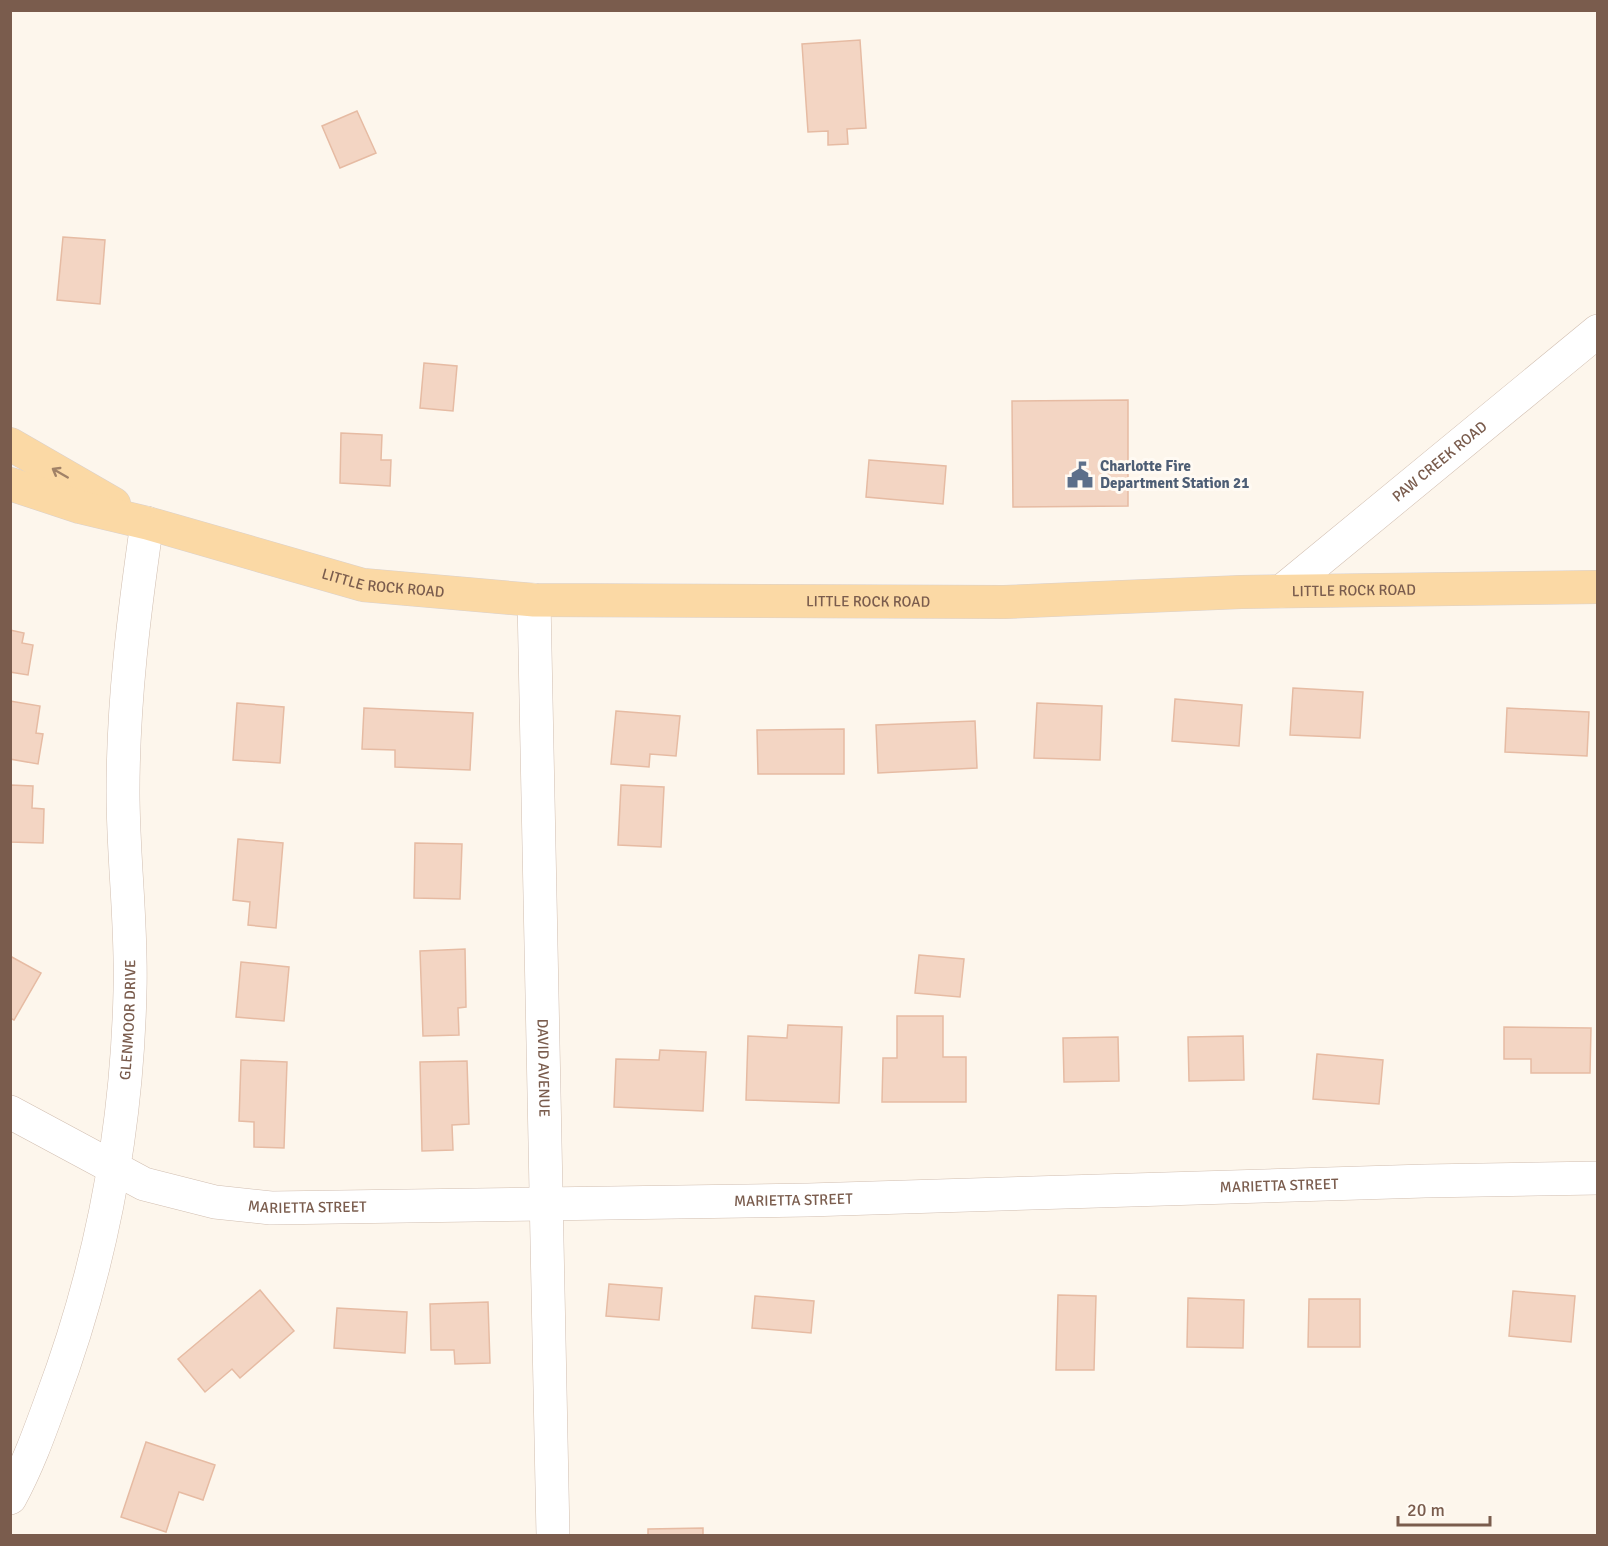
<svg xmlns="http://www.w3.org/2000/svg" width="1608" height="1546" font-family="Signika,sans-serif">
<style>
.building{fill:#f3d5c3;stroke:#e6bba3;stroke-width:1.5}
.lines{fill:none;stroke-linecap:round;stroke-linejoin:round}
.minor-casing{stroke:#d1beb0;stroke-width:34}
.major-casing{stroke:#dad1cd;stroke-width:34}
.minor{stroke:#fff;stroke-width:33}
.major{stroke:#fbd9a5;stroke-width:33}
.oneway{stroke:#a18267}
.labels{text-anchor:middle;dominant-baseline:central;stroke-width:6;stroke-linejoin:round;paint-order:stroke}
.street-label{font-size:15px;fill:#7a5c4d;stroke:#fffaf3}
.service-label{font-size:15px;font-weight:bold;fill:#4e5e75;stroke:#fffaf3;text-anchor:start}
</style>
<rect width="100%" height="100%" fill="#fdf6ec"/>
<g class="building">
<path d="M860 40 866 128 847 129 848 144 828 145V131L808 132 802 44Z"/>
<path d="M357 111 376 153 340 168 322 126Z"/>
<path d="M63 237 105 240 100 304 57 300Z"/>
<path d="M424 363 457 366 453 411 420 408Z"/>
<path d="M1128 400V506L1013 507 1012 401Z"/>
<path d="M341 433 382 435 381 460H391L390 486 340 483Z"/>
<path d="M869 460 946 466 943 504 866 497Z"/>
<path d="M10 630 24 633 22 643 33 645 28 675 10 672Z"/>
<path d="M1293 688 1363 692 1360 738 1290 735Z"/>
<path d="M1175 699 1242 705 1239 746 1172 741Z"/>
<path d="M10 701 40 706 36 733 43 734 38 764 10 759Z"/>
<path d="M237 703 284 707 280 763 233 760Z"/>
<path d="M1037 703 1102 706 1100 760 1034 758Z"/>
<path d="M364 708 473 713 470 770 395 767V750L362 749Z"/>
<path d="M1507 708 1589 712 1587 756 1505 752Z"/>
<path d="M616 711 680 716 676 756 650 754 649 767 611 764Z"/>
<path d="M975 721 977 768 878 773 876 725Z"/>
<path d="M844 729V774H758L757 730Z"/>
<path d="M10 785 33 786 32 808 44 809 43 843 10 842Z"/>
<path d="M621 785 664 787 661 847 618 845Z"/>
<path d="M238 839 283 843 276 928 248 925 250 902 233 900Z"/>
<path d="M415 843 462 844 460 899 414 898Z"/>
<path d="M465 949 466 1007 458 1008 459 1035 423 1036 420 951Z"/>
<path d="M919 955 964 959 960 997 915 993Z"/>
<path d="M10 956 41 973 14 1020 10 1018Z"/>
<path d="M241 962 289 967 284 1021 236 1017Z"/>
<path d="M897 1016H943V1057H966V1102H882L883 1058H897Z"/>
<path d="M788 1025 842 1027 839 1103 746 1100 748 1036 787 1038Z"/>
<path d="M1504 1027 1591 1028 1590 1073H1531V1059H1504Z"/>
<path d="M1243 1036 1244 1080 1189 1081 1188 1037Z"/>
<path d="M1118 1037 1119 1081 1064 1082 1063 1038Z"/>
<path d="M660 1050 706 1052 703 1111 614 1107 616 1059 659 1060Z"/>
<path d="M1317 1054 1383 1060 1379 1104 1313 1099Z"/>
<path d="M241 1060 287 1062 284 1148 254 1147V1122L239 1121Z"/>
<path d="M467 1061 469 1124 452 1125 453 1150 422 1151 420 1062Z"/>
<path d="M609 1284 662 1288 659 1320 606 1316Z"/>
<path d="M260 1290 294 1331 240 1378 232 1369 205 1392 178 1359Z"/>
<path d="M1513 1291 1575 1296 1571 1342 1509 1336Z"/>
<path d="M1058 1295 1096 1296 1094 1370H1056Z"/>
<path d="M755 1296 814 1301 811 1333 752 1328Z"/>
<path d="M1188 1298 1244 1300 1243 1348 1187 1347Z"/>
<path d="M1309 1299H1360V1347H1308Z"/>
<path d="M488 1302 490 1363 455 1364 454 1350H431L430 1304Z"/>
<path d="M337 1308 407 1312 405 1353 334 1348Z"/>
<path d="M146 1442 215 1465 203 1500 179 1492 166 1532 121 1517Z"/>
<path d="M703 1528V1536H648V1529Z"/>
</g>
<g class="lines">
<g class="minor-casing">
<g id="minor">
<path id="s1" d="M1282 591 1598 331"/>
<path id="s2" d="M534 600 553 1536"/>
<path id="s3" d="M10 1112 144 1184 215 1202 271 1208 808 1200 1425 1181 1598 1178"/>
<path id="s4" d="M10 1498C27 1467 39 1434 51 1401 100 1271 127 1131 130 991 132 925 123 858 123 792 123 701 134 613 147 523"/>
</g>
</g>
<g class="major-casing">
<g id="major">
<path d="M10 444 114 504"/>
<path id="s5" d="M10 484 80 507 147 523 363 585 534 600 1004 602 1241 592 1598 587"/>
</g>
</g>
<use href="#minor" class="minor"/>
<use href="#major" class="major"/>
</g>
<defs><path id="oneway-shaft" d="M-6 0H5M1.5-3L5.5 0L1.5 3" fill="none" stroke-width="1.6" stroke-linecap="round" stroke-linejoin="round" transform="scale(1.5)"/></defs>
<use class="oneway" href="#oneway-shaft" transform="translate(60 473) rotate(-150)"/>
<defs>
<g id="civic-bare" transform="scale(2.07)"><path d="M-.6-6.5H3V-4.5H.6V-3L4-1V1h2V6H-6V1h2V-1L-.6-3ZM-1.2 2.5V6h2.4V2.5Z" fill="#5c6f8a" stroke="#fffaf3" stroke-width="2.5" paint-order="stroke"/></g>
</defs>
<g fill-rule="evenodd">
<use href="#civic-bare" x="1080" y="475"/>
</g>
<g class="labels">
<g class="street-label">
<text stroke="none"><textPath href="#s1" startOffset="204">PAW CREEK ROAD</textPath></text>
<text stroke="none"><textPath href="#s5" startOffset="387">LITTLE ROCK ROAD</textPath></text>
<text stroke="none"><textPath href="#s5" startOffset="1359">LITTLE ROCK ROAD</textPath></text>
<text stroke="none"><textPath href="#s5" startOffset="873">LITTLE ROCK ROAD</textPath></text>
<text stroke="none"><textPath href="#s4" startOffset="496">GLENMOOR DRIVE</textPath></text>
<text stroke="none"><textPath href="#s2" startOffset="468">DAVID AVENUE</textPath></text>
<text stroke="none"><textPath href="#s3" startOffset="1290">MARIETTA STREET</textPath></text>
<text stroke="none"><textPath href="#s3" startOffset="804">MARIETTA STREET</textPath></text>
<text stroke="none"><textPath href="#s3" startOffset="318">MARIETTA STREET</textPath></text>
</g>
<g class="service-label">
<text x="1100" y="466">Charlotte Fire<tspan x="1100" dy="17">Department Station 21</tspan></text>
</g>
</g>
<rect width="1608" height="1546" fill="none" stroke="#7a5c4d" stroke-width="24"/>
<path d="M1398 1516v9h92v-9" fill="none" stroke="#7a5c4d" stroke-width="3"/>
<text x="1407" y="1516" font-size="18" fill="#7a5c4d" stroke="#fffaf3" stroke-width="4.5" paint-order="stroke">20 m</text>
</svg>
